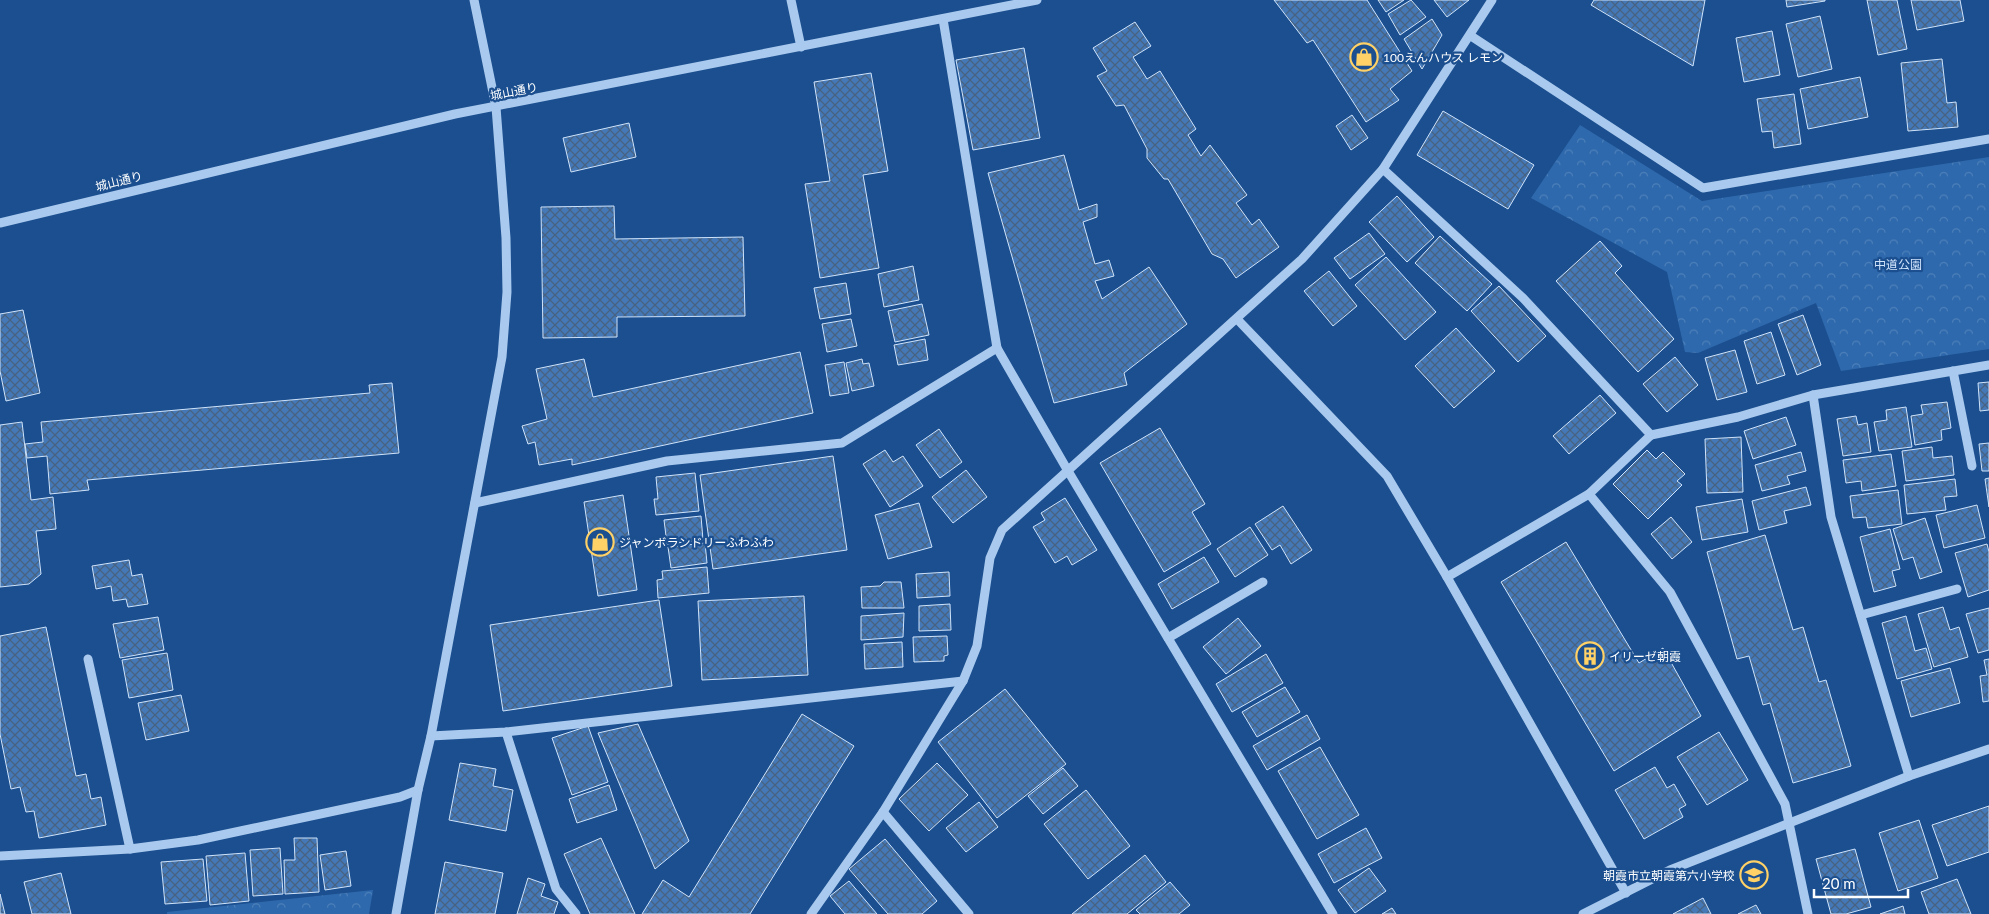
<svg xmlns="http://www.w3.org/2000/svg" width="1989" height="914" font-family="Lato,'Noto Sans JP',sans-serif">
<style>
.park{fill:url(#park-crowns)}
.building{fill:url(#building-cross-hatch);stroke:#cfe3fa}
.lines{fill:none;stroke-linecap:round;stroke-linejoin:round}
.minor{stroke:#a9c9ee;stroke-width:9}
.labels{text-anchor:middle;dominant-baseline:central;stroke-width:4.5;stroke-linejoin:round;paint-order:stroke}
.poi-label{font-size:12px;fill:#fff;stroke:#1b4f8f;text-anchor:start}
.street-label{font-size:12px;fill:#fff;stroke:#1b4f8f}
.park-label{font-size:12px;fill:#cfe3fa;stroke:#1b4f8f}
</style>
<defs>
<pattern id="park-crowns" width="20" height="18" patternUnits="userSpaceOnUse" patternTransform="scale(1.25)"><rect width="20" height="18" fill="#2e69ad"/><path d="M2 6a3 3 0 1 1 6 0M12 15a3 3 0 1 1 6 0" fill="none" stroke="#4d80b9"/></pattern>
<pattern id="building-cross-hatch" width="8" height="8" patternUnits="userSpaceOnUse" patternTransform="scale(1.25)"><rect width="8" height="8" fill="#4478b7"/><path d="M0 0l8 8M0 8l8-8" fill="none" stroke="#486282"/></pattern>
</defs>
<rect width="100%" height="100%" fill="#1b4f8f"/>
<g class="park">
<path d="M1580 125 1702 201 1989 157V349L1841 371 1816 303 1698 353 1685 352 1667 272 1531 198Z"/>
<path d="M373 890 369 914H167V912Z"/>
</g>
<g class="building">
<path d="M1274 0H1367L1412 71 1390 89 1399 100 1366 122 1313 40 1307 43Z"/>
<path d="M1378 0H1404L1386 12Z"/>
<path d="M1411 0 1426 17 1400 35 1388 14Z"/>
<path d="M1434 0H1469L1447 17Z"/>
<path d="M1594 0H1705L1693 66 1591 5Z"/>
<path d="M1786 0H1825V1L1787 7Z"/>
<path d="M1867 0H1897L1907 49 1878 55Z"/>
<path d="M1911 0H1960L1964 21 1917 30Z"/>
<path d="M1820 16 1832 69 1798 77 1786 24Z"/>
<path d="M1432 19 1442 35 1422 69 1404 39Z"/>
<path d="M1135 22 1151 46 1133 57 1147 79 1160 71 1196 129 1188 135 1201 156 1210 145 1247 195 1236 203 1252 225 1259 219 1279 247 1236 278 1223 259 1212 254 1168 179H1164L1147 158V149L1124 105 1116 106 1097 76 1107 71 1093 48Z"/>
<path d="M1772 31 1780 75 1744 82 1736 38Z"/>
<path d="M1024 48 1040 138 973 150 956 60Z"/>
<path d="M1942 59 1947 103 1956 102 1958 127 1908 131 1901 63Z"/>
<path d="M871 73 888 171 863 175 879 268 820 278 805 184 830 181 814 82Z"/>
<path d="M1860 77 1868 117 1808 129 1800 89Z"/>
<path d="M1794 94 1801 144 1774 148 1772 131 1762 132 1757 99Z"/>
<path d="M1443 111 1534 165 1508 209 1417 155Z"/>
<path d="M1352 115 1368 138 1351 150 1336 126Z"/>
<path d="M629 123 636 157 571 172 563 138Z"/>
<path d="M1064 155 1079 210 1097 204V217L1083 222 1095 264 1109 260 1114 276 1095 281 1102 299 1149 267 1187 324 1124 373 1127 385 1054 403 988 173Z"/>
<path d="M1397 196 1434 237 1407 262 1369 222Z"/>
<path d="M614 206 615 239 743 237 745 316 617 317V337L543 338 541 207Z"/>
<path d="M1369 233 1385 254 1350 279 1334 258Z"/>
<path d="M1440 236 1492 284 1467 311 1415 263Z"/>
<path d="M1600 241 1622 266 1615 273 1674 339 1638 372 1556 281Z"/>
<path d="M1386 257 1436 312 1405 340 1355 285Z"/>
<path d="M913 266 919 300 884 307 878 274Z"/>
<path d="M1329 271 1357 306 1333 326 1304 291Z"/>
<path d="M846 283 851 314 820 319 814 288Z"/>
<path d="M1499 286 1546 336 1518 362 1471 311Z"/>
<path d="M922 304 929 335 895 342 888 311Z"/>
<path d="M23 310 40 393 6 401 0 371V314Z"/>
<path d="M1803 315 1821 365 1797 375 1778 324Z"/>
<path d="M851 319 857 346 827 352 822 324Z"/>
<path d="M1456 328 1495 371 1454 408 1415 366Z"/>
<path d="M1771 332 1785 375 1757 384 1744 341Z"/>
<path d="M925 339 928 360 898 365 894 345Z"/>
<path d="M1735 350 1747 392 1717 400 1705 358Z"/>
<path d="M800 352 813 413 572 465V459L539 465 535 442 528 444 522 426 547 419 536 369 584 359 593 397Z"/>
<path d="M1675 357 1698 385 1667 412 1643 384Z"/>
<path d="M862 359 863 364 869 363 874 386 852 391 846 363Z"/>
<path d="M844 362 849 393 830 396 825 365Z"/>
<path d="M1989 382V410L1980 411 1978 383Z"/>
<path d="M392 383 399 453 87 480 89 490 50 494 47 456 27 458 25 444 43 442 41 422 370 393 369 385Z"/>
<path d="M1600 395 1616 413 1569 454 1553 436Z"/>
<path d="M1947 402 1951 428 1941 430 1942 440 1915 445 1911 416 1923 414 1921 405Z"/>
<path d="M1906 407 1912 447 1879 451 1874 422 1887 420 1886 410Z"/>
<path d="M1856 416 1858 425 1867 423 1871 452 1843 456 1837 419Z"/>
<path d="M1786 417 1796 445 1753 459 1744 431Z"/>
<path d="M22 422 31 500 53 497 56 529 36 531 41 574 29 584 0 587V425Z"/>
<path d="M1160 428 1205 504 1192 512 1211 544 1164 572 1100 463Z"/>
<path d="M939 429 962 462 940 478 916 445Z"/>
<path d="M1741 437 1743 492 1707 493 1705 439Z"/>
<path d="M1989 443V471H1982L1979 444Z"/>
<path d="M1932 447 1933 458 1952 456 1954 475 1906 481 1902 451Z"/>
<path d="M885 450 893 462 903 456 923 486 890 507 863 464Z"/>
<path d="M1647 450 1656 459 1663 452 1685 474 1677 481 1682 485 1648 519 1613 484Z"/>
<path d="M1801 452 1806 471 1787 476 1790 484 1762 491 1755 465Z"/>
<path d="M1891 454 1896 486 1862 491 1861 481 1846 483 1843 460Z"/>
<path d="M833 456 847 550 713 569 700 475Z"/>
<path d="M966 470 987 497 953 523 932 497Z"/>
<path d="M695 473 699 511 656 515 654 499H658L656 477Z"/>
<path d="M1989 478V507L1985 479Z"/>
<path d="M1955 479 1957 496 1944 497 1946 510 1907 514 1904 485Z"/>
<path d="M1806 487 1811 505 1784 511 1787 523 1759 530 1752 501Z"/>
<path d="M1898 490 1902 524 1868 528 1866 517 1853 518 1850 496Z"/>
<path d="M623 495 637 590 598 596 584 502Z"/>
<path d="M1065 498 1097 550 1072 565 1067 556 1055 563 1033 527 1045 520 1041 513Z"/>
<path d="M1742 499 1748 532 1702 540 1696 507Z"/>
<path d="M919 503 932 547 888 559 875 515Z"/>
<path d="M1977 505 1985 538 1944 548 1936 515Z"/>
<path d="M1283 506 1312 550 1291 564 1280 545 1272 550 1255 524Z"/>
<path d="M701 516 703 540 667 544 664 520Z"/>
<path d="M1671 517 1692 542 1672 559 1651 534Z"/>
<path d="M1925 518 1942 572 1920 579 1913 557 1903 560 1893 529Z"/>
<path d="M1250 527 1268 555 1235 577 1217 549Z"/>
<path d="M1890 529 1900 569 1892 571 1896 586 1874 592 1860 537Z"/>
<path d="M1765 535 1793 630 1803 627 1819 682 1826 680 1851 766 1793 783 1770 703 1763 705 1749 656 1737 659 1707 552Z"/>
<path d="M1566 542 1639 663 1663 648 1701 716 1614 771 1501 582Z"/>
<path d="M705 543 707 563 671 568 668 547Z"/>
<path d="M1987 544 1989 552V590L1968 597 1955 553Z"/>
<path d="M1204 557 1219 582 1172 609 1158 584Z"/>
<path d="M129 560 132 576 142 574 148 604 128 607 126 599 113 601 111 586 96 589 92 566Z"/>
<path d="M707 567 709 593 658 598 657 580 663 579 662 571Z"/>
<path d="M949 572 950 596 917 598 916 574Z"/>
<path d="M884 582H901L904 608H862L861 587 880 586Z"/>
<path d="M804 596 808 675 702 680 698 601Z"/>
<path d="M659 600 672 686 503 711 490 625Z"/>
<path d="M950 604 951 630 919 631V606Z"/>
<path d="M1943 607 1950 630 1959 627 1968 657 1934 667 1918 614Z"/>
<path d="M1989 608V650L1978 653 1966 614Z"/>
<path d="M904 613 903 637 861 640V616Z"/>
<path d="M1906 616 1915 651 1926 648 1932 669 1897 679 1882 623Z"/>
<path d="M158 617 164 650 120 658 113 624Z"/>
<path d="M1238 618 1261 646 1226 674 1203 647Z"/>
<path d="M46 627 76 776 86 774 91 799 101 797 106 825 39 838 34 811 26 812 20 787 11 789 0 734V636Z"/>
<path d="M947 636 948 655 944 656V661L914 662 913 637Z"/>
<path d="M902 642 903 667 865 669 864 644Z"/>
<path d="M167 653 173 690 129 698 122 660Z"/>
<path d="M1266 654 1283 683 1232 712 1216 684Z"/>
<path d="M1989 659V701L1983 702 1980 676 1987 675 1984 660Z"/>
<path d="M1950 668 1960 703 1911 717 1901 681Z"/>
<path d="M1285 687 1300 712 1257 737 1242 712Z"/>
<path d="M1005 689 1066 764 997 818 938 742Z"/>
<path d="M181 695 189 731 146 740 138 703Z"/>
<path d="M802 714 854 746 750 914H642L663 880 689 897Z"/>
<path d="M1307 715 1320 739 1267 770 1253 746Z"/>
<path d="M638 724 689 841 655 869 598 733Z"/>
<path d="M588 726 608 782 572 795 552 738Z"/>
<path d="M1719 732 1748 780 1707 805 1677 757Z"/>
<path d="M1320 747 1359 815 1317 839 1278 771Z"/>
<path d="M460 763 496 769 493 786 513 790 506 831 449 820Z"/>
<path d="M937 763 968 795 929 831 899 799Z"/>
<path d="M1655 767 1667 788 1674 784 1686 805 1679 809 1683 817 1644 839 1615 790Z"/>
<path d="M1063 768 1078 786 1043 814 1028 796Z"/>
<path d="M609 785 617 810 577 823 569 799Z"/>
<path d="M1086 790 1130 846 1088 879 1044 824Z"/>
<path d="M979 802 998 827 966 852 946 828Z"/>
<path d="M1989 806V852L1947 866 1932 825Z"/>
<path d="M1919 820 1938 878 1898 891 1879 833Z"/>
<path d="M1366 828 1382 858 1334 883 1318 854Z"/>
<path d="M294 838H317L319 892 285 894 284 860H295Z"/>
<path d="M601 838 635 914H590L564 854Z"/>
<path d="M885 839 937 901 922 914H888L849 869Z"/>
<path d="M280 848 283 894 253 896 250 850Z"/>
<path d="M1855 849 1871 907 1846 914H1831L1816 859Z"/>
<path d="M346 851 351 886 325 890 320 855Z"/>
<path d="M245 853 249 901 210 905 206 856Z"/>
<path d="M1145 855 1166 882 1127 914H1072Z"/>
<path d="M203 859 207 901 165 904 161 862Z"/>
<path d="M445 862 503 873 495 914H435Z"/>
<path d="M1369 868 1386 891 1355 913 1338 890Z"/>
<path d="M61 873 71 914H32L24 882Z"/>
<path d="M528 878 545 884 541 896 558 902 554 914H517Z"/>
<path d="M1957 879 1971 914H1929L1921 892Z"/>
<path d="M849 881 877 914H845L830 896Z"/>
<path d="M1170 882 1190 905 1179 914H1140L1136 910Z"/>
<path d="M0 894 5 914H0Z"/>
<path d="M1703 898 1711 914H1673Z"/>
<path d="M1756 905 1761 914H1738Z"/>
<path d="M1903 906 1905 914H1880Z"/>
<path d="M1392 908 1396 914H1382Z"/>
</g>
<g class="lines">
<g class="minor">
<path d="M791 0 801 47"/>
<path d="M943 19 997 348 1068 471 1333 914"/>
<path d="M1471 36 1703 188 1989 139"/>
<path d="M1383 169 1523 298 1651 435 1589 494 1447 577"/>
<path d="M0 223 455 114 1037 0"/>
<path d="M1237 319 1387 476 1447 577 1626 893"/>
<path d="M1953 371 1972 466"/>
<path d="M1813 395 1831 517 1909 776"/>
<path d="M1651 435 1738 417 1813 395 1989 365"/>
<path d="M1589 494 1670 592 1785 804 1808 914"/>
<path d="M475 503 667 461 842 443 997 348"/>
<path d="M1861 615 1957 589"/>
<path d="M1168 638 1263 582"/>
<path d="M88 659 130 849"/>
<path d="M506 732 556 889 576 914"/>
<path d="M431 736 506 732 963 681"/>
<path d="M883 812 969 914"/>
<path d="M0 856 130 849 198 840 400 797 418 790"/>
<path d="M396 914 418 790 431 736 502 357 507 292 506 238 496 107 474 0"/>
<path d="M811 914 883 812 963 681 977 646 990 558 1002 530 1302 259 1383 169 1492 0"/>
<path d="M1583 914 1670 870 1909 776 1989 749"/>
</g>
</g>
<defs>
<g id="shop-ring" transform="scale(1.4375)"><circle r="9.5" fill="#1b4f8f" stroke="#ffd166" stroke-width="1.5"/><path d="M-5-2.5h2.3a2.7 3.5 0 0 1 5.4 0H5L5.5 6h-11ZM-1.5-2.5h3a1.5 2.3 0 0 0-3 0Z" fill="#ffd166"/></g>
<g id="building-ring" transform="scale(1.4375)"><circle r="9.5" fill="#1b4f8f" stroke="#ffd166" stroke-width="1.5"/><path d="M-4-6H4V6H1V3H-1V6H-4ZM-2.5-4.3h1.7v1.8h-1.7ZM.8-4.3h1.7v1.8H.8ZM-2.5-1h1.7V.8h-1.7ZM.8-1h1.7V.8H.8Z" fill="#ffd166"/></g>
<g id="school-ring" transform="scale(1.4375)"><circle r="9.5" fill="#1b4f8f" stroke="#ffd166" stroke-width="1.5"/><path d="M0-5L7-2L0 1L-7-2ZM-4 1L0 2.5L4 1V4Q0 6-4 4Z" fill="#ffd166"/></g>
</defs>
<g fill-rule="evenodd">
<use href="#shop-ring" x="1364" y="57"/>
<use href="#shop-ring" x="600" y="542"/>
<use href="#building-ring" x="1590" y="656"/>
<use href="#school-ring" x="1754" y="875"/>
</g>
<g class="labels">
<g class="poi-label">
<text x="1383" y="57">100えんハウス レモン</text>
<text x="619" y="542">ジャンボランドリーふわふわ</text>
<text x="1609" y="656">イリーゼ朝霞</text>
<text x="1735" y="875" text-anchor="end">朝霞市立朝霞第六小学校</text>
</g>
<g class="street-label">
<text transform="translate(514 91) rotate(-11)">城山通り</text>
<text transform="translate(119 181) rotate(-14)">城山通り</text>
</g>
<g class="park-label">
<text x="1898" y="264">中道公園</text>
</g>
</g>
<path d="M1814 889v8h94v-8" fill="none" stroke="#ffffff" stroke-width="2.5"/>
<text x="1822" y="889" font-size="15" fill="#ffffff" stroke="#1b4f8f" stroke-width="4" paint-order="stroke">20 m</text>
</svg>
